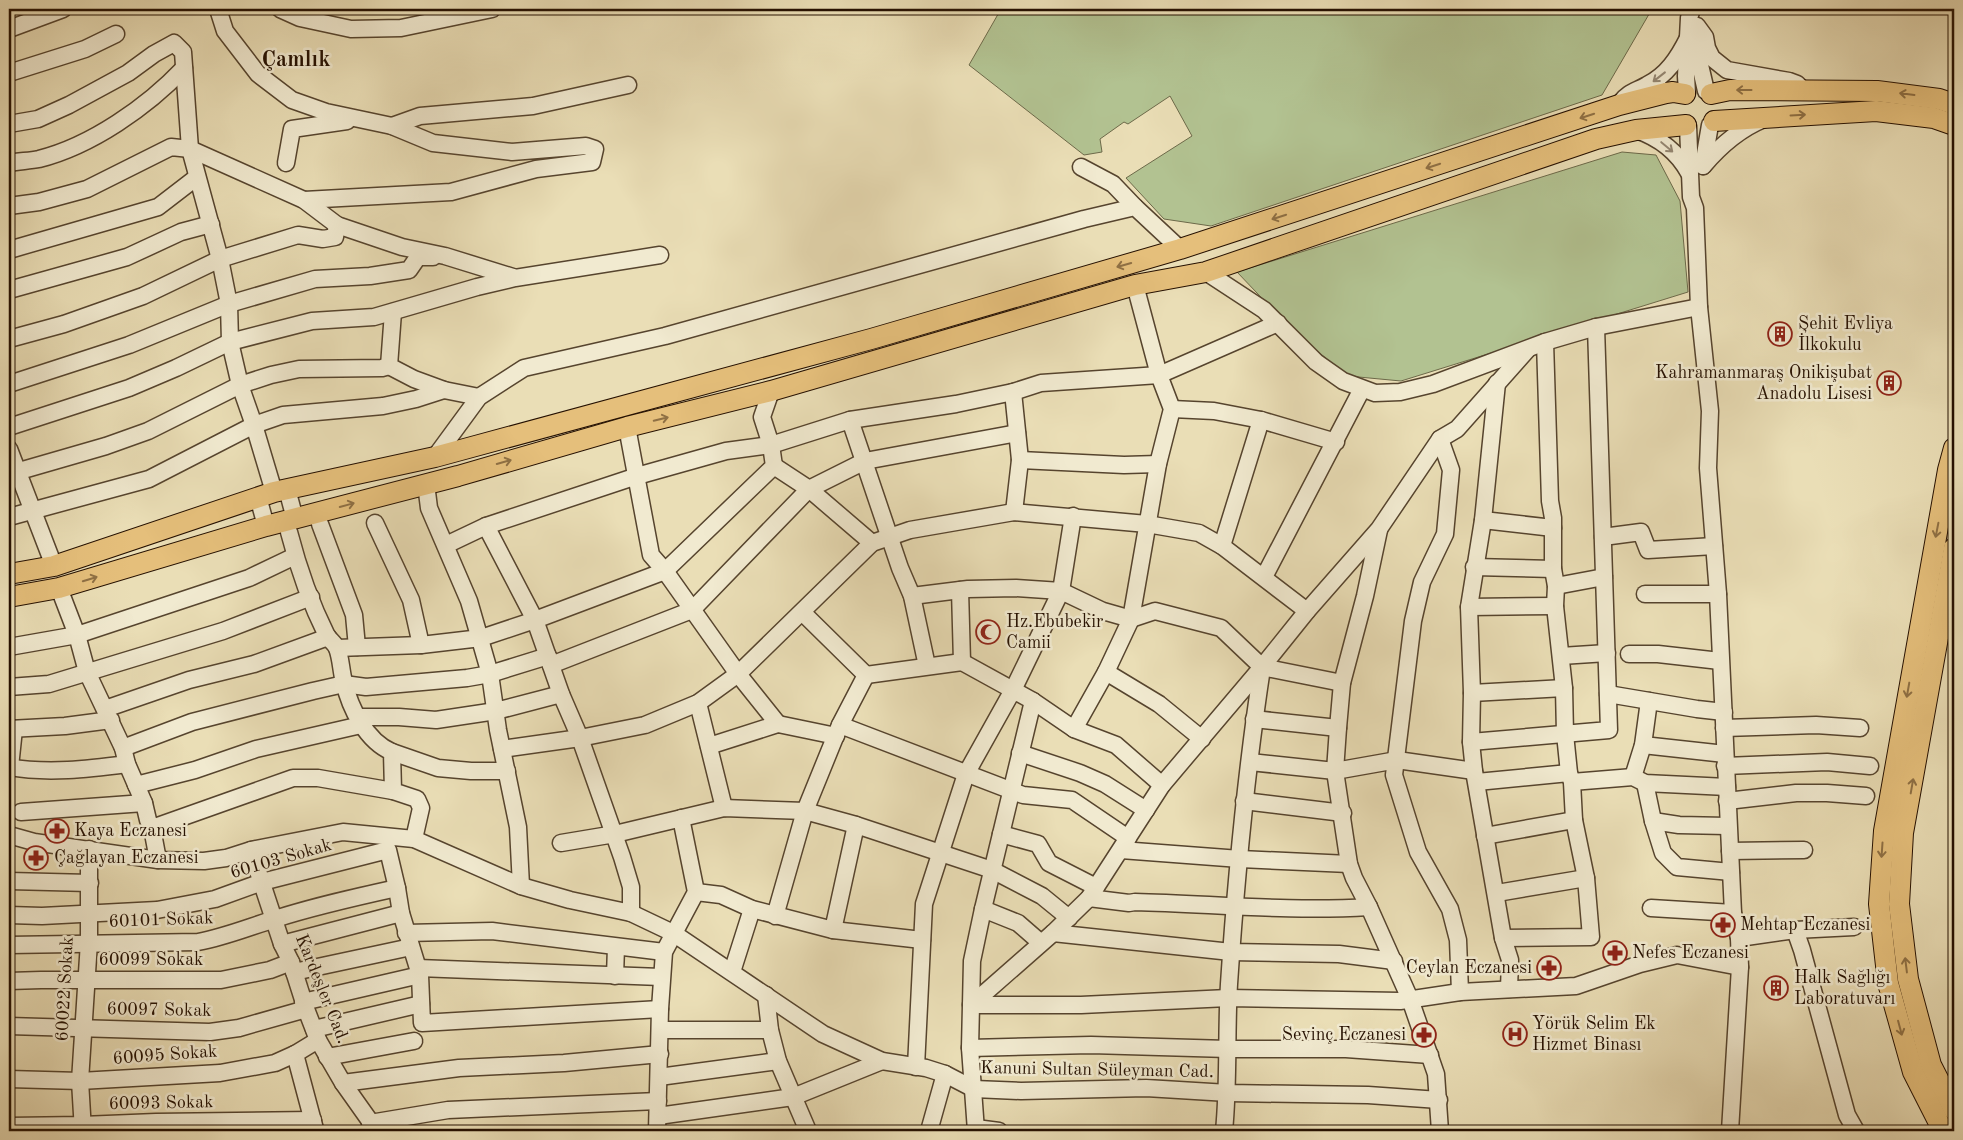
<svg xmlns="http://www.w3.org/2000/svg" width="1963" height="1140" font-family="'Old Standard TT',serif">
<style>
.green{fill:#b2c291;stroke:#6c6949}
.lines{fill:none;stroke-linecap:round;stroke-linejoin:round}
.minor-casing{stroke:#56442e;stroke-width:19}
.major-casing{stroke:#251001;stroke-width:22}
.minor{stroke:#f1ead0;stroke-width:16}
.major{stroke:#e5bf7b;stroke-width:20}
.oneway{stroke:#958873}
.oneway2{stroke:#8f7044}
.labels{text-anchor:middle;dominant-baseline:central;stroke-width:5;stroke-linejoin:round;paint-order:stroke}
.poi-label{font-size:18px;fill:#251001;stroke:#f1ead0;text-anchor:start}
.street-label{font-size:18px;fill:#251001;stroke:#f1ead0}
.district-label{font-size:22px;font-weight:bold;fill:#251001;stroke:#f1ead0}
</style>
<rect width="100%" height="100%" fill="#eadeb6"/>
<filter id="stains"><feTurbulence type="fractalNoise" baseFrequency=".004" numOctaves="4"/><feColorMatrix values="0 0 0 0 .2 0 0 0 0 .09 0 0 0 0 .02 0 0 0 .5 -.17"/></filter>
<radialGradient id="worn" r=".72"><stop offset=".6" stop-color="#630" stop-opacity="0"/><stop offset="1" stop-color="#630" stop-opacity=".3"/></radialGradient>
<g class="green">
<path d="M1001 9H1652L1602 95 1211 226 1164 219 1126 178 1192 136 1170 96 1128 124 1124 122 1100 139 1102 152 1084 155 969 65Z"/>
<path d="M1622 152 1656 155 1680 201 1688 292 1401 381 1348 376 1296 334 1237 272Z"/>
</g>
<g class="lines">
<g class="minor-casing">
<g id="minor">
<path d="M218 9 225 31 258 74 292 100 326 112 392 126 433 143 512 152 586 146 595 149 592 162 536 169 451 192 304 200"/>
<path d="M280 9 300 18 351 29 401 28 492 9"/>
<path d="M1697 26 1705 37 1707 48 1712 58 1727 70 1789 81 1797 84 1803 90"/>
<path d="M9 29 63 9"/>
<path d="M1697 37 1700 65 1706 91"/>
<path d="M9 73 85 49 116 34"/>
<path d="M1687 93 1686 76 1689 18 1692 9"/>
<path d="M1621 102C1628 92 1637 91 1647 85 1667 75 1678 58 1688 38"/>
<path d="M9 124 38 119 69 105 128 73 154 54 174 43 183 52 190 149 220 259 229 304 230 342 240 385 254 425 274 492"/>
<path d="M392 126 420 116 533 106 628 85"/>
<path d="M1688 126 1691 197 1695 208 1699 307 1710 411 1708 468 1718 594 1733 913 1739 938 1740 967 1730 1131"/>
<path d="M1636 130C1660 138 1677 151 1689 173"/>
<path d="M9 163C19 161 29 161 39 159 91 146 147 107 184 68"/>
<path d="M286 163 292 129 347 121"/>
<path d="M1703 166C1720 146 1739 129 1764 119"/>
<path d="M1703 166 1710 125"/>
<path d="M1081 167 1113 184 1135 207"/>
<path d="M9 206 39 202 87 189 171 147 190 149 304 200 337 225 402 247 445 256 513 277"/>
<path d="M9 250 158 207 197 177"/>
<path d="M1206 272 1264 310 1316 362 1343 381 1375 393 1400 392 1433 384 1545 342 1596 327 1699 307"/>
<path d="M9 290 127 257 181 232 211 224"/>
<path d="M393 312 389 366 414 379 444 390 479 397"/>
<path d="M9 339 64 324 143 296 220 259 298 235 323 239 335 237 337 225"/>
<path d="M1497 383 1483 520 1469 607 1472 693 1471 742 1474 771 1503 938 1510 960 1509 989"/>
<path d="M9 384 129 345 229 304 315 279 370 276 409 270 418 257H433"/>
<path d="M1013 392 1020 460 1014 512"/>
<path d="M1172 409 1214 411 1261 420 1336 442"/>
<path d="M850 420 900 568 912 596 927 666"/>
<path d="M9 427 129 388 176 368 230 342 312 321 374 317 477 287 515 278 660 255"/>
<path d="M627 427 651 555 665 571 738 674 778 724"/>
<path d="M1440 439 1451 470 1445 534 1422 582 1413 621 1394 775 1418 852 1450 909 1458 940 1460 992"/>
<path d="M9 449 54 566"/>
<path d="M435 457 479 397 524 368 665 336 1084 219 1135 207 1180 249"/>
<path d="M1020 460 1124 465 1158 464"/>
<path d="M774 466 809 489 872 543"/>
<path d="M9 474 106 446 148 431 240 385 271 375 299 369 382 368 389 366"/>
<path d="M426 484 429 508 469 601 490 674 498 730 518 827 521 886"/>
<path d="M287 489 295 519"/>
<path d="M258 497 266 526"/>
<path d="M9 517 149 479 254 425 283 415 383 406 416 399 444 390"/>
<path d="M1483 520 1553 528"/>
<path d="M375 523 411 600 421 645"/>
<path d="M320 524 354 615 357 647"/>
<path d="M486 526 535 620 561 694 580 738 622 857 631 887V913"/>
<path d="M1379 530 1365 596 1342 683 1338 728 1335 771 1349 864 1354 878 1369 907 1410 999 1436 1074 1440 1131"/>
<path d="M289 532C298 567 311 604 327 636 330 640 335 644 337 648 341 658 341 671 344 682 350 708 366 741 392 752L393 791 417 799 421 808 414 839"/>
<path d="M1603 537 1641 532 1648 550 1714 546"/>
<path d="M446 545 486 526 637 476 726 451 771 445 850 420 956 404 1013 392 1041 383 1159 375 1278 323"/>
<path d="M1222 546 1261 420"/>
<path d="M1474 567 1553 569"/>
<path d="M1264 577 1362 389"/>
<path d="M1556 586 1604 577"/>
<path d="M59 588 77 635 87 672 123 748 127 764 144 803 148 820 152 828 158 860"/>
<path d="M960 590 962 662"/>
<path d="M1645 594H1718"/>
<path d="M912 596 968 589 1016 588 1061 591 1103 611 1131 619 1155 611 1221 628 1262 667 1342 683"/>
<path d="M1469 607 1555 606"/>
<path d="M802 612 866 675"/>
<path d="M9 647 77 635 249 578 295 556"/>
<path d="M337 648 421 645 481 638 535 620 665 571 774 466 771 445 762 417 771 391"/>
<path d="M1629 654H1658L1720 661"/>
<path d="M1561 656 1607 653"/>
<path d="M551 665 692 610 809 489 865 461 1017 433"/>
<path d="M1106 672 1159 704 1202 739"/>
<path d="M866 675 962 662 1033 701 1074 729 1116 745 1162 785"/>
<path d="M9 687 49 684 223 631 311 597"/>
<path d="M1472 693 1564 688"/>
<path d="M1608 694 1697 709 1724 712"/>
<path d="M1033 701 983 909 972 961 971 1005H1081L1228 998 1400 1001 1460 992 1576 986 1640 964 1677 955 1740 967"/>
<path d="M698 703 724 808"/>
<path d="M105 709 189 680 254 664 328 637"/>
<path d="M358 717H399L436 720 496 711 561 694"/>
<path d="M1254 719 1338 728"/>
<path d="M840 725 1023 795 1072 800 1128 838"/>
<path d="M1724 728 1816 725 1860 728"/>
<path d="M9 729 65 726 111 720"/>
<path d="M1074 729 1106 672 1131 619 1158 464 1172 409 1159 375 1135 285"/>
<path d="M1471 742 1609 730 1596 327"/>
<path d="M1643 745 1725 754"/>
<path d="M709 746 778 724 836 736"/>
<path d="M123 748 192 722 313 691 344 684 366 687 467 678 490 674 548 656"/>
<path d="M502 749 580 738 645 725 698 703 738 674 872 543 910 530 1014 512 1147 524 1199 533 1222 546 1307 611"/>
<path d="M392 752 438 768 471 771H507"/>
<path d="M1020 753 1080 773 1105 784 1146 810"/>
<path d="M1250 762 1335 771 1397 760 1474 771"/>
<path d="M1725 766 1827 762 1870 766"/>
<path d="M9 767C48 774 88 769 127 764"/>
<path d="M10 767 14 729"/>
<path d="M1633 777 1643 745 1649 701"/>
<path d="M1477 782 1569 773"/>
<path d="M1572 782 1633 777 1645 783 1727 787"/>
<path d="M1645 783 1653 821 1663 853 1677 867 1731 872"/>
<path d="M136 785 195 770 256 749 361 725"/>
<path d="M1244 801 1343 813"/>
<path d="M1727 801 1796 793H1827L1866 796"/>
<path d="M21 812 144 803"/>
<path d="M1653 821 1679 825 1727 826"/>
<path d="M152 828 293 778H318L393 791"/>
<path d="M1001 834 1038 844 1049 863 1096 887"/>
<path d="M9 835 34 842 158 860 204 861 226 858 251 850 343 832 414 839 521 886 570 900 631 913 673 933 823 1034 882 1061 926 1068 945 1074 974 1089 1021 1091 1146 1088 1228 1093 1368 1095 1439 1100"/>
<path d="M1485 836 1574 820"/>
<path d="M561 843 615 834 724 808 805 811 856 825 992 870 1042 896 1069 918"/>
<path d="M251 850 282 944 291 962 306 1009 318 1040 343 1083 377 1131"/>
<path d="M1121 850 1240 859 1349 864"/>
<path d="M1730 851 1804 850"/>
<path d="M9 881 90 883"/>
<path d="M696 892 721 895 752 909 833 930 922 940"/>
<path d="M1497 893 1586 878"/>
<path d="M1089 898 1129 903 1135 902C1213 904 1291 912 1369 907"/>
<path d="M1651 908 1733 913"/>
<path d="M983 909 1018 923 1041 943"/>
<path d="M9 915 42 916 157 910 215 899 262 882 388 850 397 888 401 913 420 975 422 1023 660 1009"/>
<path d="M775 916 805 811 840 725 866 675"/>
<path d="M833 930 856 825"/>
<path d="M1795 930 1802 950 1847 1115 1856 1131"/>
<path d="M406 933 492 931 664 952"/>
<path d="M1053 933 1231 952 1339 954 1394 961"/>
<path d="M1503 938 1591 937 1586 878 1574 820 1572 782 1569 773 1565 734 1564 688 1555 606 1556 586 1553 569V518L1550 501 1545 342"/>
<path d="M1739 938 1795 930 1854 927"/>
<path d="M282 944 401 913"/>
<path d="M9 945 198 942C225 937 249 927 275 919 315 906 356 897 397 888"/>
<path d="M418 968 661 977"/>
<path d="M294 972 411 947"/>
<path d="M732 972 752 909"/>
<path d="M615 976 616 947"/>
<path d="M9 981 41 980H221L270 970 291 962"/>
<path d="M766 995 770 1030 778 1061 808 1131"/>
<path d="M303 1002 420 975"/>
<path d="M9 1026 210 1032 239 1028 306 1009"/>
<path d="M314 1029 421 1004"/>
<path d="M660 1030H770"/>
<path d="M970 1048 1091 1045 1228 1049H1346L1430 1055"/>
<path d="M295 1054 315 1129"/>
<path d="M327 1057 414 1041"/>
<path d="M916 1067 924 904 966 774 1013 690 1061 591 1073 516"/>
<path d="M659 1077 778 1061"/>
<path d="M9 1079 80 1081 220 1073 275 1063 295 1054 318 1040"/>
<path d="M343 1083 459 1068 564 1063 660 1054"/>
<path d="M658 1116 793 1097 882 1061"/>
<path d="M370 1123 448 1110 658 1101"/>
<path d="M9 1126 82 1125 156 1122 313 1120"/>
<path d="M976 1128 999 1131"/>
<path d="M83 1131 80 1081 89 942V849"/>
<path d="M657 1131 660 1009 664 952 696 892 681 818"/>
<path d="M929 1131 945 1074"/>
<path d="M976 1131 970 1048 971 1005 1053 933 1089 898 1162 785 1262 667 1307 611 1379 529 1440 439 1457 429 1528 349"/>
<path d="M1224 1131C1229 1082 1226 1033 1229 984 1236 878 1246 773 1262 668"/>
</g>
</g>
<g class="major-casing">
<g id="major">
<path d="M1711 94 1730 90 1877 91 1939 99 1954 104"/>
<path d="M1714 121 1876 111 1934 118 1954 125"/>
<path d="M1954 548 1903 833 1899 904 1908 979 1931 1065 1954 1110"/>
<path d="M9 574 54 566 274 492 435 457 871 339 1180 249 1619 105 1666 93 1673 92 1685 94"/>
<path d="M9 597 59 588 266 526 458 476 627 427 771 391 1135 285 1206 272 1596 139 1636 130 1686 125"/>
<path d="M1943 1131 1913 1072 1888 983 1879 904 1884 831 1948 470 1954 448"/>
</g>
</g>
<use href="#minor" class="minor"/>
<use href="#major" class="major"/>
</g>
<defs><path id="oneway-shaft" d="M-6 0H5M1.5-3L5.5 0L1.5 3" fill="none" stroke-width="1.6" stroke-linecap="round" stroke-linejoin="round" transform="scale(1.25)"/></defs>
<g class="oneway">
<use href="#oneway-shaft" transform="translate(1659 77) rotate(142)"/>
<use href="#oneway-shaft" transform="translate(1667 147) rotate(40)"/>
</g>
<g class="oneway2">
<use href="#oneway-shaft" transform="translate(1744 90) rotate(-180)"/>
<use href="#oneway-shaft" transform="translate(1907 94) rotate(-173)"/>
<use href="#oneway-shaft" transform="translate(1798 115) rotate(-3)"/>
<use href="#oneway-shaft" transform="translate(1587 116) rotate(162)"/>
<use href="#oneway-shaft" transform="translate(1433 166) rotate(162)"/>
<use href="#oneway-shaft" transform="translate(1279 217) rotate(162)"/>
<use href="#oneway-shaft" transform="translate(1124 265) rotate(164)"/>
<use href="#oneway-shaft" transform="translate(661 419) rotate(-14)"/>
<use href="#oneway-shaft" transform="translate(504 462) rotate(-16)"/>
<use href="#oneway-shaft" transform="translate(347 505) rotate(-15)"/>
<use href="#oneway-shaft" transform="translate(1937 530) rotate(101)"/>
<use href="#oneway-shaft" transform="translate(90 579) rotate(-17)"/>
<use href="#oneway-shaft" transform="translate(1908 690) rotate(100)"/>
<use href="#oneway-shaft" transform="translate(1912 786) rotate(-80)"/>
<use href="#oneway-shaft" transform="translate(1882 850) rotate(94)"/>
<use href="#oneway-shaft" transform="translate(1906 965) rotate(-97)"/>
<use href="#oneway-shaft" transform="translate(1900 1028) rotate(75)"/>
</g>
<defs>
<g id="building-ring" transform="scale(1.25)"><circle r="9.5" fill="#f1ead0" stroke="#8f2418" stroke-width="1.5"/><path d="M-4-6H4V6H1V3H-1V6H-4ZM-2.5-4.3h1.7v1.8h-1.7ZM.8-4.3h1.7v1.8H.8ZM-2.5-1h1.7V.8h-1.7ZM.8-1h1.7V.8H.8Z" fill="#8f2418"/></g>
<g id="mosque-ring" transform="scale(1.25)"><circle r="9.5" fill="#f1ead0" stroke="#8f2418" stroke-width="1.5"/><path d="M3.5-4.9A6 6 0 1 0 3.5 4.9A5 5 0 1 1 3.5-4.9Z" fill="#8f2418"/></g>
<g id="pharmacy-ring" transform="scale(1.25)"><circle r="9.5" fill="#f1ead0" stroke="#8f2418" stroke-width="1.5"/><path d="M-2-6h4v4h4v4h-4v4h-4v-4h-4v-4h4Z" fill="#8f2418"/></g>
<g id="hospital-ring" transform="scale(1.25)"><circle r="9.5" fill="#f1ead0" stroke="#8f2418" stroke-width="1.5"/><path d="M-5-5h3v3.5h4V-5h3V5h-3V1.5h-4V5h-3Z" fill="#8f2418"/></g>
</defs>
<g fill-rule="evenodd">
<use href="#building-ring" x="1780" y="334"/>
<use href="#building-ring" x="1889" y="383"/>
<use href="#mosque-ring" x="988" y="632"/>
<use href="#pharmacy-ring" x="57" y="831"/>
<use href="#pharmacy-ring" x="36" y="858"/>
<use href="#pharmacy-ring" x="1723" y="925"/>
<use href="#pharmacy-ring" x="1615" y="953"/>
<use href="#pharmacy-ring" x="1549" y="968"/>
<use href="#building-ring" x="1776" y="988"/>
<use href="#hospital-ring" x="1515" y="1034"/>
<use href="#pharmacy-ring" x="1424" y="1035"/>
</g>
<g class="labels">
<g class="poi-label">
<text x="1798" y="324">Şehit Evliya<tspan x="1798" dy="21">İlkokulu</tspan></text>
<text x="1872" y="373" text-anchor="end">Kahramanmaraş Onikişubat<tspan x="1872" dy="21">Anadolu Lisesi</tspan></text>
<text x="1006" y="622">Hz.Ebubekir<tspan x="1006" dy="21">Camii</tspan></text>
<text x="74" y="831">Kaya Eczanesi</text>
<text x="54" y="858">Çağlayan Eczanesi</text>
<text x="1740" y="925">Mehtap Eczanesi</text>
<text x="1632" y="953">Nefes Eczanesi</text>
<text x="1532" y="968" text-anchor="end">Ceylan Eczanesi</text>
<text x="1794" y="978">Halk Sağlığı<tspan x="1794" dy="21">Laboratuvarı</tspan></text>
<text x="1532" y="1024">Yörük Selim Ek<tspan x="1532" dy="21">Hizmet Binası</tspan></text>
<text x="1406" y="1035" text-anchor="end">Sevinç Eczanesi</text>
</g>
<g class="street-label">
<text transform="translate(281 859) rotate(-16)">60103 Sokak</text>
<text transform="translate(161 920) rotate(-2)">60101 Sokak</text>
<text x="151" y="960">60099 Sokak</text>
<text transform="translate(65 989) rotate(-87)">60022 Sokak</text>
<text transform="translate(322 989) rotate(68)">Kardeşler Cad.</text>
<text transform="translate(159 1010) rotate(1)">60097 Sokak</text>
<text transform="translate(165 1055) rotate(-4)">60095 Sokak</text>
<text transform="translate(1097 1070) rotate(1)">Kanuni Sultan Süleyman Cad.</text>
<text transform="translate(161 1103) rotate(-1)">60093 Sokak</text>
</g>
<g class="district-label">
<text x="296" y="60">Çamlık</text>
</g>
</g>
<rect width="1963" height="1140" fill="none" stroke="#eadeb6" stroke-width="30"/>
<rect x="10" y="10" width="1943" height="1120" fill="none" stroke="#251001" stroke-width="2.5"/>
<rect x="15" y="15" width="1933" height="1110" fill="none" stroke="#251001"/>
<rect width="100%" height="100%" filter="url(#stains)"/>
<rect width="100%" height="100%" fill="url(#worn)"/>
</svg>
